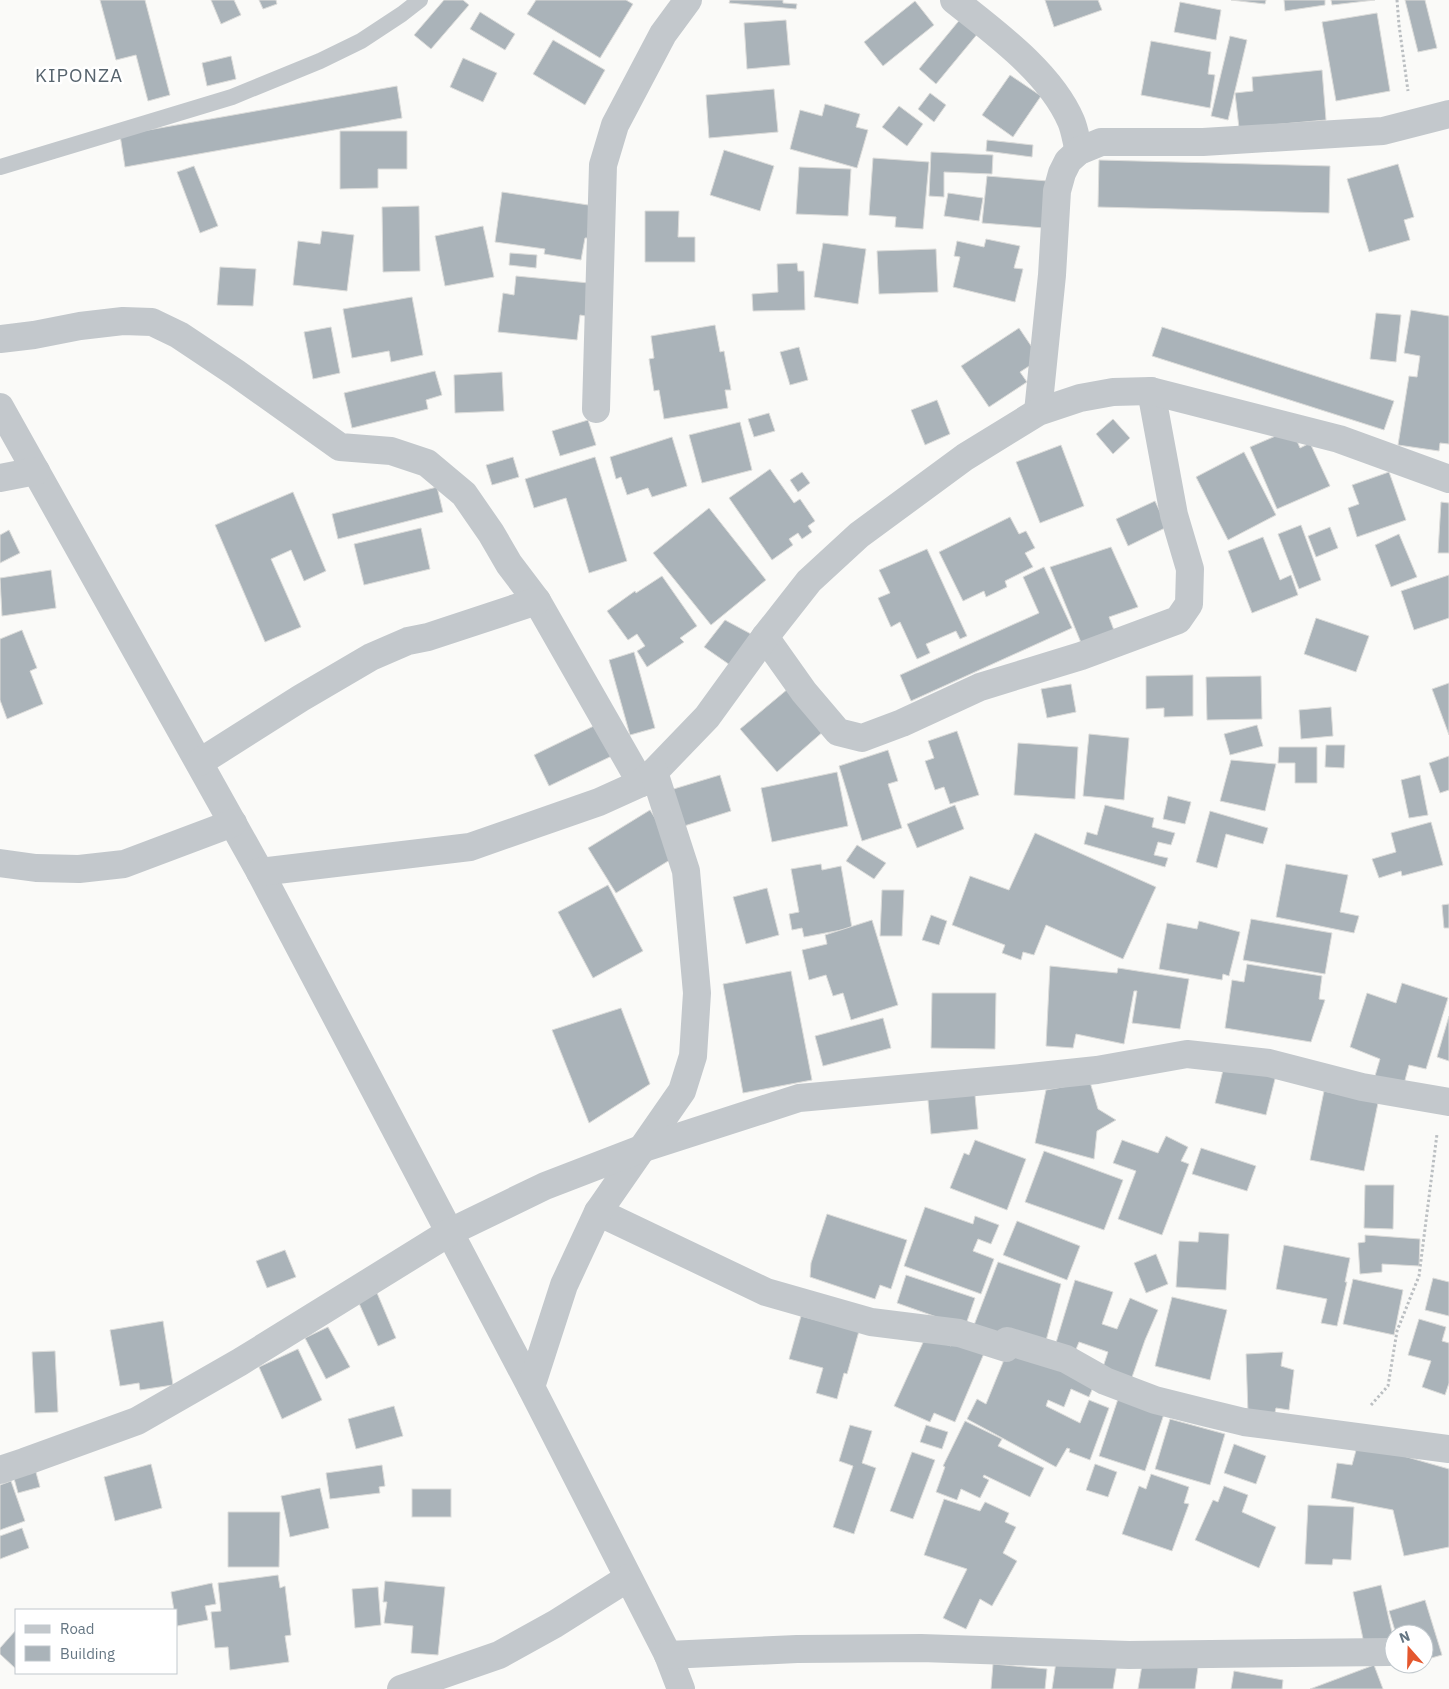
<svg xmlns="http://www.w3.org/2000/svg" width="1449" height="1689" font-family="'IBM Plex Sans',sans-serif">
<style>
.building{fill:#aab3b9;stroke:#dcdcda}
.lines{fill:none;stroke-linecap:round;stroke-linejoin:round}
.path{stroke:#bbbfc2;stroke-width:3;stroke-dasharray:2.5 2.5;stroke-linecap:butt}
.lane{stroke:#c3c8cc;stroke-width:16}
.street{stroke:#c3c8cc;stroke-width:28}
.labels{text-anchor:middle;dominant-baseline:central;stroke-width:5;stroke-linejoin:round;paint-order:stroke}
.quarter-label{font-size:19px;letter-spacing:1px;fill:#57646e;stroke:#fff}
</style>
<rect width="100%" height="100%" fill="#fafaf8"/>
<g class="building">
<path d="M100 0H145L170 95 148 101 136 55 116 60Z"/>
<path d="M211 0H234L241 15 221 24Z"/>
<path d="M259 0H276L277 4 263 9Z"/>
<path d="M444 0H463L469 5 431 49 414 35Z"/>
<path d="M536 0H626L633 4 600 58 527 14Z"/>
<path d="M730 0H783V3L797 4 796 9 729 3Z"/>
<path d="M1045 0H1098L1102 10 1054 27Z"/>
<path d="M1231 0H1266L1265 4Z"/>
<path d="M1284 0H1325V5L1285 11Z"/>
<path d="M1331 0H1375L1332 5Z"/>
<path d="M1405 0H1425L1437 48 1418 52Z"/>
<path d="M915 1 934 25 883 66 864 42Z"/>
<path d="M1180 2 1221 10 1216 40 1174 32Z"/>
<path d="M480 12 515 34 505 50 470 29Z"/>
<path d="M1377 13 1390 91 1336 101 1322 22Z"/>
<path d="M962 17 979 32 936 84 919 69Z"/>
<path d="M786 20 790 65 747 69 744 23Z"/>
<path d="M1230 36 1247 40 1228 120 1211 116Z"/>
<path d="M553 40 605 70 585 105 533 74Z"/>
<path d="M1151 41 1211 52 1208 74 1215 75 1210 108 1141 95Z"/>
<path d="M231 56 236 79 207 86 202 63Z"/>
<path d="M463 58 497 73 483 102 450 87Z"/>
<path d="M1322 70 1326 120 1239 128 1235 93 1253 91 1252 77Z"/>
<path d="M1010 75 1041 96 1013 137 982 115Z"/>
<path d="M397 86 402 118 125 167 120 135Z"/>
<path d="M774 89 778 132 709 138 706 95Z"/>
<path d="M930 93 946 105 934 122 918 109Z"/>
<path d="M825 104 860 114 856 127 868 130 857 168 790 149 800 110 822 116Z"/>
<path d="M899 106 923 124 907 146 882 127Z"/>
<path d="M340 131H407V169H378V188L340 189Z"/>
<path d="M987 140 1033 145 1032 157 986 151Z"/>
<path d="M724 150 774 166 760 211 710 195Z"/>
<path d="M931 152 993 155 992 174 944 172V197L929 196Z"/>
<path d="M873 158 929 162 923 229 895 227 896 217 869 215Z"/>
<path d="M1099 160 1330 166 1329 213 1098 207Z"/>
<path d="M1398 164 1414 217 1404 220 1410 240 1369 252 1347 179Z"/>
<path d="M194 166 218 226 200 233 177 172Z"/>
<path d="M799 167 851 169 848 216 796 214Z"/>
<path d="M987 176 1048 181 1044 228 982 223Z"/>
<path d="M502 192 595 206 591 238H585L581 260 544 254 545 249 495 242Z"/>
<path d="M948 193 983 198 979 221 944 216Z"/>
<path d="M419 206 420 271 383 272 382 207Z"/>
<path d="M645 211H679L678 237H695V262H645Z"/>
<path d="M483 226 494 277 445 286 435 236Z"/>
<path d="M322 231 354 235 347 291 293 285 298 241 320 244Z"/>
<path d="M986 239 1020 246 1014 268 1023 269 1015 302 953 287 960 257 954 256 957 241 984 247Z"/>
<path d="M823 243 866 249 858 304 814 297Z"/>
<path d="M936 249 938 292 879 294 877 251Z"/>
<path d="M510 253 537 255 536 268 509 265Z"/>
<path d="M797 263 798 271H804L805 310 753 311 752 294 778 292 777 264Z"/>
<path d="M220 267 256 269 253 306 217 305Z"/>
<path d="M516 276 589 283 586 316 580 315 577 340 498 332 503 293 514 295Z"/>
<path d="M412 297 423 355 391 362 389 351 352 358 343 309Z"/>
<path d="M1411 310 1449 316V444L1440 443 1439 451 1398 445 1409 376 1417 377 1420 356 1404 353Z"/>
<path d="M1376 313 1401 315 1396 362 1370 359Z"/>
<path d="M715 325 720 352 724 351 731 390H725L728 408 664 419 659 390 654 391 649 359 654 358 651 336Z"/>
<path d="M331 327 340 373 313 379 304 332Z"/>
<path d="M1162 327 1394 401 1384 430 1152 356Z"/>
<path d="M1019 328 1040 359 1020 372 1027 382 989 407 961 366Z"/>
<path d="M799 347 808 380 790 385 780 352Z"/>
<path d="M435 371 442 395 426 400 428 409 352 428 344 393Z"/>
<path d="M502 372 504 411 455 413 454 375Z"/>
<path d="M937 400 950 434 925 445 911 410Z"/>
<path d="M769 413 775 431 754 437 748 419Z"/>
<path d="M1113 419 1130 438 1113 454 1096 434Z"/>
<path d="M588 420 596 445 560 456 552 431Z"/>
<path d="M740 422 752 470 702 483 689 435Z"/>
<path d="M1292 429 1300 448 1310 443 1330 486 1277 509 1250 447Z"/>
<path d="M672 437 687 486 652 497 648 488 627 495 621 477 616 479 610 457Z"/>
<path d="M1061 445 1084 506 1040 523 1016 462Z"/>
<path d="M1244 452 1276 515 1228 540 1196 477Z"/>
<path d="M513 457 519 477 492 485 486 465Z"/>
<path d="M595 457 627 561 589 573 566 498 534 508 525 479Z"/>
<path d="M770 469 794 503 800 499 815 521 808 526 812 532 802 539 798 533 789 539 793 545 772 560 729 498Z"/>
<path d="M802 472 810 483 798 492 790 480Z"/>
<path d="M1389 472 1406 520 1357 537 1348 508 1359 504 1352 485Z"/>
<path d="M437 487 443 512 338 539 332 514Z"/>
<path d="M293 492 326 571 304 581 291 550 271 559 301 627 265 642 215 525Z"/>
<path d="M1155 501 1167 527 1128 546 1116 519Z"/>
<path d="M1441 502 1449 503V553H1438Z"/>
<path d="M709 508 766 580 711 625 653 553Z"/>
<path d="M1010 517 1019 534 1026 531 1035 548 1025 553 1033 567 1005 581 1007 587 986 597 984 591 963 601 939 552Z"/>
<path d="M1301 525 1321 580 1299 589 1278 534Z"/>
<path d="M1330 527 1338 548 1316 557 1308 536Z"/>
<path d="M421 528 430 569 364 585 354 544Z"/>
<path d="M9 530 20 553 0 563V535Z"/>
<path d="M1399 534 1417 577 1391 587 1375 545Z"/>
<path d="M1263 537 1280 580 1291 575 1298 595 1252 613 1228 551Z"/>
<path d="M1111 547 1138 607 1109 617 1115 633 1082 645 1050 567Z"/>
<path d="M927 549 967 636 960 639 956 631 926 644 930 653 917 659 900 622 891 627 878 598 890 593 879 570Z"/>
<path d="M1044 567 1072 628 911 701 900 675 1039 613 1023 577Z"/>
<path d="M51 570 56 608 2 616 0 578Z"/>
<path d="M1449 575V618L1414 630 1401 591Z"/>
<path d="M662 576 697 626 680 638 684 642 647 667 637 651 645 646 637 634 628 640 607 611 635 591 636 593Z"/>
<path d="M1316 618 1369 636 1356 672 1304 654Z"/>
<path d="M725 620 751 634 730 665 704 647Z"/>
<path d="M22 630 37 668 30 671 43 704 7 719 0 700V639Z"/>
<path d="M634 652 655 728 630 735 609 660Z"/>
<path d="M1193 675V716L1164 717V708L1146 709V676Z"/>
<path d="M1261 676 1262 719 1207 720 1206 677Z"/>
<path d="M1449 683V735L1432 689Z"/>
<path d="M1071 684 1076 712 1047 718 1041 689Z"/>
<path d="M789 688 825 730 777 772 740 729Z"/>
<path d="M1331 707 1333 736 1301 739 1299 710Z"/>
<path d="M600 723 616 754 549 786 534 755Z"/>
<path d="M1257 725 1263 746 1230 755 1224 734Z"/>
<path d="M957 731 979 795 950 804 944 787 935 790 925 761 934 758 928 741Z"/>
<path d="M1089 734 1129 738 1124 800 1083 796Z"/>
<path d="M1018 743 1078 747 1075 799 1014 795Z"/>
<path d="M1326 745H1345L1344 768 1325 767Z"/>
<path d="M1279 747H1317V783H1295V763H1278Z"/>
<path d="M888 750 898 781 888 784 902 828 862 841 839 766Z"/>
<path d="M1449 756V790L1440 793 1429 763Z"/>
<path d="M1231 760 1276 764 1265 811 1220 801Z"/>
<path d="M837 772 848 826 772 842 761 788Z"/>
<path d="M720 775 731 811 678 828 667 791Z"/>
<path d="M1420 775 1428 815 1409 818 1401 780Z"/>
<path d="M1168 796 1191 802 1185 824 1163 819Z"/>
<path d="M955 805 964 829 917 848 907 824Z"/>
<path d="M1105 805 1154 818 1152 827 1175 833 1171 845 1158 842 1154 855 1168 858 1165 867 1084 844 1087 832 1097 835Z"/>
<path d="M650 810 678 855 616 893 588 848Z"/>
<path d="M1210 811 1268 828 1263 844 1226 834 1217 868 1196 862Z"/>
<path d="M1431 822 1443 865 1402 876 1401 871 1379 878 1372 859 1396 852 1391 833Z"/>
<path d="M1035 833 1156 887 1123 959 1046 925 1034 955 1023 952 1021 960 1002 953 1005 945 952 925 970 876 1009 890Z"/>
<path d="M857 845 886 863 874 879 846 861Z"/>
<path d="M821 864 822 870 841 866 852 928 804 937 802 928 792 930 789 914 799 912 791 869Z"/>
<path d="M1286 864 1348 875 1340 912 1359 916 1354 933 1276 917Z"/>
<path d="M608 885 643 951 593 978 558 912Z"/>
<path d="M767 888 779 935 746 944 733 897Z"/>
<path d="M882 890H904L902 936H880Z"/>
<path d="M1449 904V928H1444L1442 905Z"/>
<path d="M931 915 947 921 939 945 922 940Z"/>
<path d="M1251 919 1332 933 1325 974 1243 960Z"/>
<path d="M872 920 898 1005 851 1020 843 993 833 996 826 975 809 980 802 950 827 944 825 935Z"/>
<path d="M1199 921 1240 932 1229 976 1223 974 1222 980 1159 969 1167 923 1197 929Z"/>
<path d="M1247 964 1322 976 1319 999 1325 1000 1311 1042 1225 1028 1232 980 1244 982Z"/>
<path d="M1050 966 1117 973 1118 968 1189 979 1180 1029 1132 1023 1137 991H1134L1124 1044 1076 1034 1073 1048 1046 1046Z"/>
<path d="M791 971 812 1080 743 1093 723 984Z"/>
<path d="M1402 983 1448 998 1426 1069 1409 1065 1404 1084 1375 1076 1380 1059 1350 1047 1367 993 1396 1003Z"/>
<path d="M932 993H996L995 1049 931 1048Z"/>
<path d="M621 1008 650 1084 589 1123 552 1030Z"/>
<path d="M1449 1016V1061L1437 1057Z"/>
<path d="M883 1018 891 1048 823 1066 815 1036Z"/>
<path d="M1225 1062 1276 1075 1266 1115 1215 1103Z"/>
<path d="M1090 1082 1098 1109 1116 1120 1097 1131 1094 1159 1035 1143 1046 1090Z"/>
<path d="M974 1084 978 1129 931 1134 927 1089Z"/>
<path d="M1324 1091 1378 1103 1364 1171 1310 1160Z"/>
<path d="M1166 1136 1188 1147 1181 1161 1189 1164 1162 1235 1118 1219 1136 1171 1113 1163 1122 1140 1158 1153Z"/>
<path d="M975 1140 1026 1159 1007 1210 950 1188 964 1153 969 1155Z"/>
<path d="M1201 1148 1256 1166 1247 1191 1192 1174Z"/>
<path d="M1044 1151 1123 1180 1104 1230 1025 1202Z"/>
<path d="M1365 1185H1394L1393 1229 1364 1228Z"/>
<path d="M925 1207 973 1224 975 1216 999 1225 991 1244 978 1239 973 1251 994 1259 981 1294 904 1266Z"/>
<path d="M827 1214 907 1240 891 1289 880 1285 875 1299 810 1277 811 1263Z"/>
<path d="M1017 1221 1080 1246 1067 1280 1003 1255Z"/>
<path d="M1199 1232 1229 1234 1226 1290 1176 1287 1179 1241 1198 1242Z"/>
<path d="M1365 1235 1420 1239 1419 1266 1382 1264V1272L1360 1274 1358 1243 1365 1242Z"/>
<path d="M1284 1245 1350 1258 1345 1282H1347L1337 1326 1321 1323 1327 1299 1276 1289Z"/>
<path d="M285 1250 296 1277 267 1288 256 1261Z"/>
<path d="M1156 1254 1168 1284 1146 1293 1134 1263Z"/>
<path d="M998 1262 1061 1284 1043 1352 971 1333Z"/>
<path d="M906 1275 975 1298 965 1327 897 1303Z"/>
<path d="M1433 1278 1449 1282V1316L1425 1310Z"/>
<path d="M1353 1279 1403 1290 1394 1335 1343 1324Z"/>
<path d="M1075 1280 1113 1292 1102 1324 1117 1329 1130 1298 1158 1310 1145 1340 1131 1380 1102 1370 1108 1352 1079 1342 1074 1354 1055 1346Z"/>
<path d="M377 1293 396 1338 378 1346 358 1301Z"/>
<path d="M1172 1297 1227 1310 1210 1380 1155 1366Z"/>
<path d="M801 1316 859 1331 847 1374 844 1373 837 1399 816 1393 823 1368 789 1359Z"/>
<path d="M1419 1319 1446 1327 1442 1341 1449 1343V1383L1445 1395 1422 1387 1431 1361 1408 1355Z"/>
<path d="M163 1321 173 1385 140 1390 139 1383 120 1386 110 1330Z"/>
<path d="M328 1327 350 1367 326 1379 305 1338Z"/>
<path d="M926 1336 951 1346 955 1338 985 1351 955 1422 934 1413 930 1422 894 1406Z"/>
<path d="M1010 1345 1096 1380 1089 1397 1071 1389 1064 1407 1048 1400 1046 1406 1080 1423 1089 1400 1109 1408 1090 1460 1069 1452 1070 1449 1067 1448 1056 1467 967 1419 977 1399 986 1404Z"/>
<path d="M298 1349 322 1400 282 1419 259 1367Z"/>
<path d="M55 1351 58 1412 35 1413 32 1352Z"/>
<path d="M1283 1352 1281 1366 1294 1370 1289 1410 1276 1408 1274 1417 1248 1413 1246 1354Z"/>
<path d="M1119 1396 1165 1411 1145 1471 1099 1456Z"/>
<path d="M394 1406 403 1436 356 1449 348 1419Z"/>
<path d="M1170 1419 1225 1434 1210 1485 1155 1469Z"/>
<path d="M965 1421 1002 1439 998 1446 1044 1468 1030 1497 984 1475 983 1477 989 1480 980 1498 961 1489 957 1500 936 1492 945 1467 943 1466Z"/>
<path d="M850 1425 872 1431 862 1463 876 1468 854 1534 833 1527 853 1466 839 1461Z"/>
<path d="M926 1425 948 1432 942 1449 920 1442Z"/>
<path d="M1358 1443 1449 1469V1547L1404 1556 1393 1510 1331 1498 1337 1463 1352 1465Z"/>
<path d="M1234 1444 1266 1456 1256 1484 1224 1473Z"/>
<path d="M912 1452 935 1460 913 1519 890 1511Z"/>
<path d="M151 1464 162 1508 115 1521 104 1477Z"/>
<path d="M1095 1464 1117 1472 1108 1497 1086 1490Z"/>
<path d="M34 1465 40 1487 18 1493 12 1471Z"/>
<path d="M382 1465 385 1486 379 1487 380 1493 330 1499 326 1473Z"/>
<path d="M1151 1474 1189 1487 1184 1503 1189 1504 1172 1551 1122 1534 1139 1486 1146 1489Z"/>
<path d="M11 1481 25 1521 0 1530V1485Z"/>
<path d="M1224 1486 1248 1495 1242 1512 1276 1527 1259 1568 1195 1540 1213 1500 1218 1502Z"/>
<path d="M320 1488 329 1528 290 1537 281 1496Z"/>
<rect x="412" y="1489" width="39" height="28"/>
<path d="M944 1499 980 1511 985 1502 1009 1513 1005 1522 1016 1527 1003 1553 1017 1561 992 1606 980 1599 966 1629 943 1618 967 1569 924 1555Z"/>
<path d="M1308 1505 1354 1507 1351 1560 1333 1559 1332 1565 1305 1564Z"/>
<path d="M228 1512H280L279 1567H228Z"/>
<path d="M22 1528 29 1548 0 1559V1536Z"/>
<path d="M278 1575 280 1588 285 1586 291 1635 285 1636 289 1662 230 1670 228 1647 215 1648 211 1612 221 1611 218 1583Z"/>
<path d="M385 1581 445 1587 438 1655 411 1653 413 1626 384 1623 387 1602H383Z"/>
<path d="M212 1583 216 1604 205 1606 208 1620 177 1626 176 1610H174L171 1592Z"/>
<path d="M1381 1585 1394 1641 1365 1648 1353 1592Z"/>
<path d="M378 1587 381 1625 355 1628 352 1589Z"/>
<path d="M1425 1600 1442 1655 1424 1660V1634H1396L1389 1611Z"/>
<path d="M16 1630V1669L0 1654V1648Z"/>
<path d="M1057 1655 1117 1664 1113 1689H1052Z"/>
<path d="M1143 1659 1198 1667 1195 1689H1138Z"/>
<path d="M993 1664 1047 1669 1045 1689H991Z"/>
<path d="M1374 1665 1383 1689H1310Z"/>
<path d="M1234 1671 1283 1680 1282 1689H1231Z"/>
</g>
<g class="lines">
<g class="path">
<path d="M1397 0 1399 25 1408 91"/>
<path d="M1371 1405 1388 1386 1397 1331 1419 1276 1437 1134"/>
</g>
<path class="lane" d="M0 167 232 97 320 61 361 41 402 14 420 0"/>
<g class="street">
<path d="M954 0C994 32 1050 72 1071 121 1075 130 1076 141 1079 151"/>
<path d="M0 339 34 335 80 326 123 321 152 322 179 335 236 373 340 447 391 451 427 463 464 494 491 533 509 564 537 601 641 783"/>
<path d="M0 407 260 872 531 1387 668 1655 681 1689"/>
<path d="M596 409 603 165 615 125 663 34 688 0"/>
<path d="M1038 412 1052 275 1057 191 1062 173 1068 161 1079 151 1101 142H1203L1383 131 1449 114"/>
<path d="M0 478 36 471"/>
<path d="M765 637 804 692 838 732 862 738 902 723 980 687 1081 656 1178 620 1189 604 1190 569 1174 515 1151 391"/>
<path d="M200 762 301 698 371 657 408 641 428 637 537 601"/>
<path d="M0 863 36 868 79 869 124 864 233 823"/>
<path d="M260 872 470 847 599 802 641 783 654 772 707 717 765 637 809 581 859 535 965 457 1038 412 1080 398 1113 392 1151 391 1339 439 1449 479"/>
<path d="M598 1212 766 1292 871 1322 959 1333 1006 1348 1007 1341 1066 1359 1105 1381 1155 1400 1207 1413 1244 1422 1449 1449"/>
<path d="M531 1387 564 1285 598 1212 682 1091 693 1056 697 993 686 871 654 772"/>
<path d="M0 1470 24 1462 137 1421 240 1362 450 1232 545 1186 641 1149 799 1098 1021 1078 1097 1070 1187 1054 1269 1063 1362 1087 1449 1102"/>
<path d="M668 1655 797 1649 921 1648 1129 1655 1389 1652"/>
<path d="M401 1689 499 1655 555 1624 628 1578"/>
</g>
</g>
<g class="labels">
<g class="quarter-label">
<text x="79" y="75">KIPONZA</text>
</g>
</g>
<rect x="15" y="1609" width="162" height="65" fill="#ffffff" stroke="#c1c8cd"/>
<rect x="25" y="1625" width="25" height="8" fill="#c3c8cc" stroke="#c1c8cd"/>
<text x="60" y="1634" font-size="15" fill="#657683">Road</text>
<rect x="25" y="1646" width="25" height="15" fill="#aab3b9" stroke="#c1c8cd"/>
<text x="60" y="1659" font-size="15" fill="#657683">Building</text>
<g transform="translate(1409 1649) rotate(340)"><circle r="24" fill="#ffffff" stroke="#c1c8cd"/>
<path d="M0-4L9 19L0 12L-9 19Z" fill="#e4572e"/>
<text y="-8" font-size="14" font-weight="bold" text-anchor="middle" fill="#657683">N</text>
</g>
</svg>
